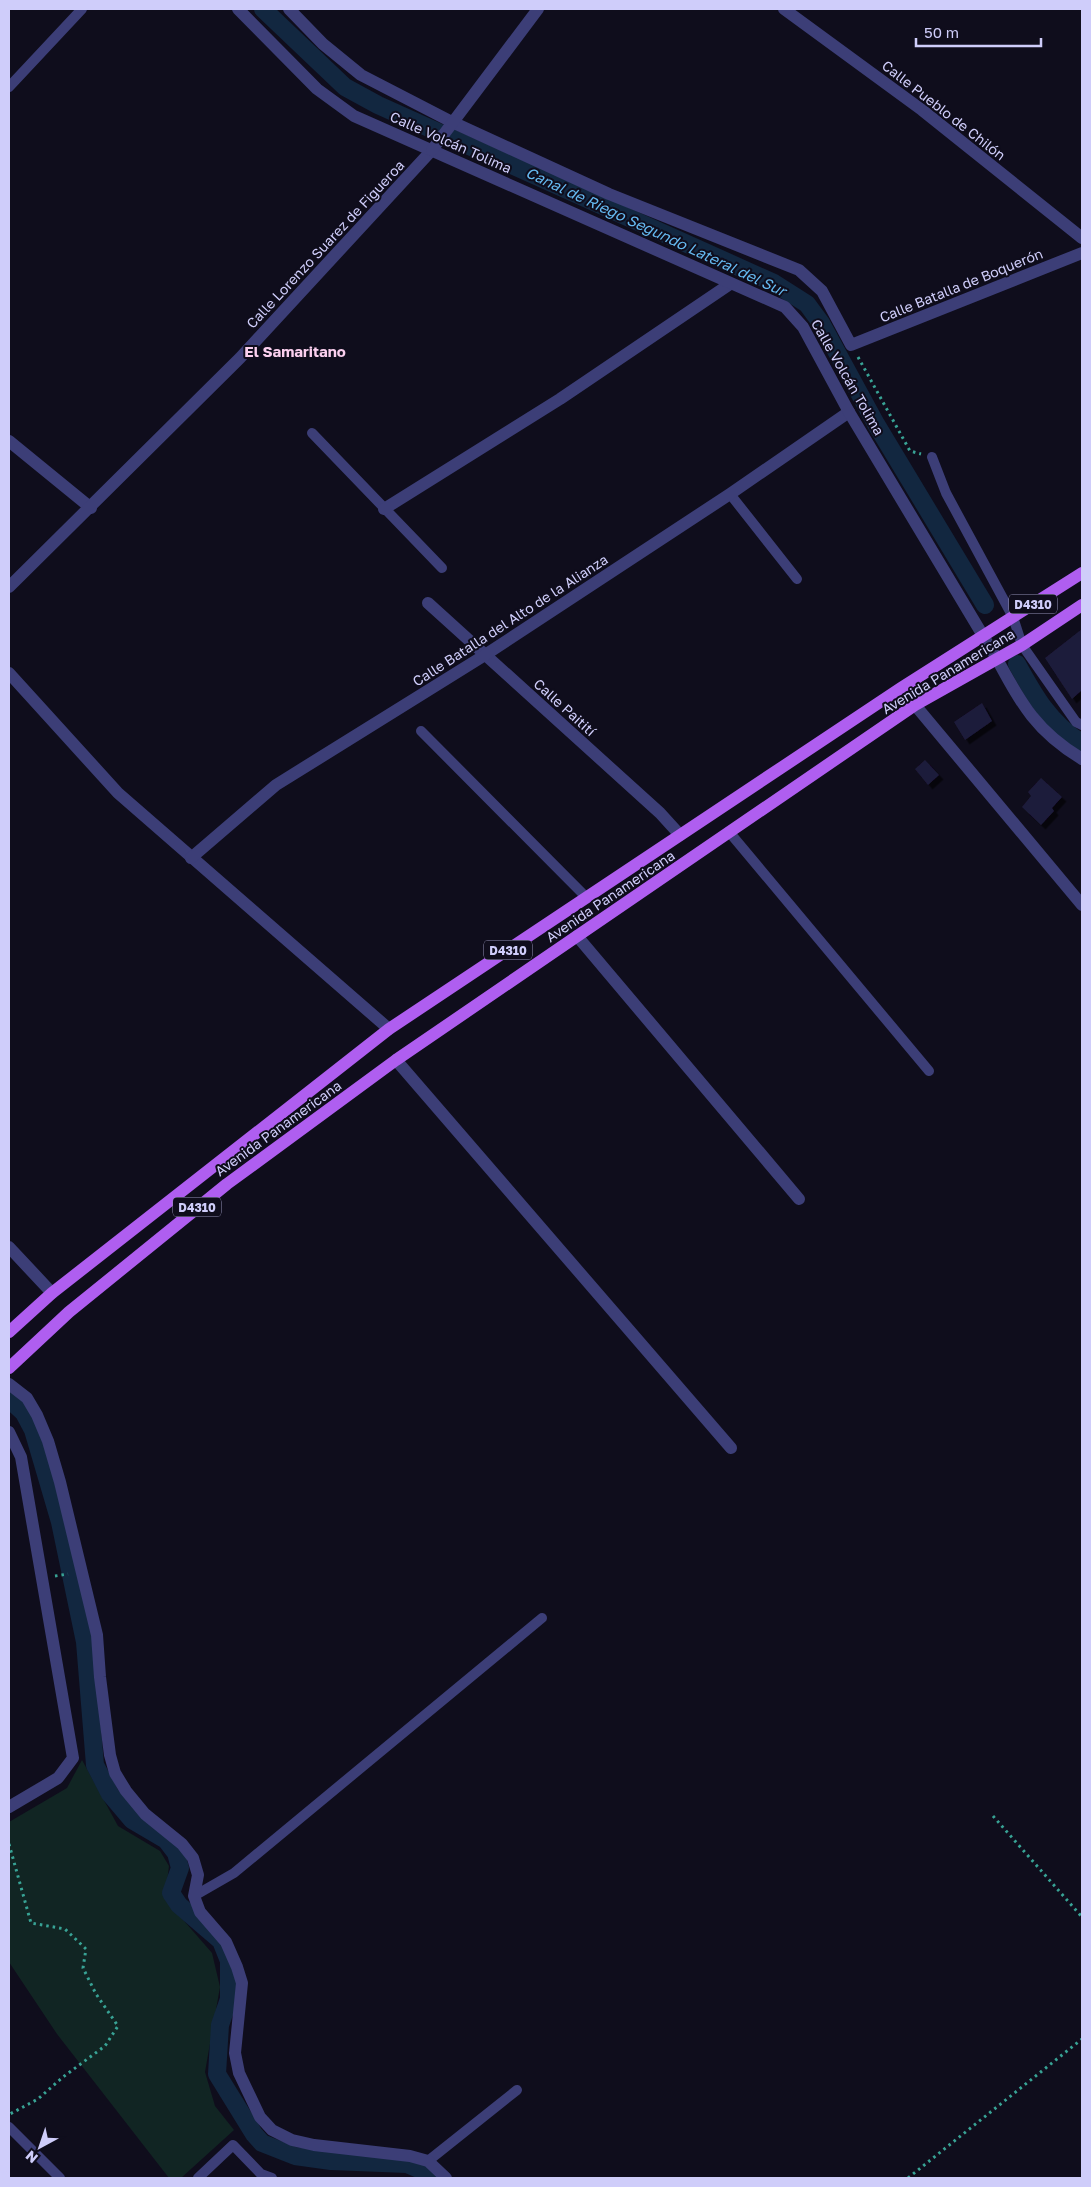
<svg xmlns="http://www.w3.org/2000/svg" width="1091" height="2187" font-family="'Golos Text',sans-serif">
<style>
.green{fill:#112523}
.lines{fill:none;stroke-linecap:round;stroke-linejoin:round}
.canal{stroke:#122740;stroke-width:18}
.building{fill:#1f1b3b;filter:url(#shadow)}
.path{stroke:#38a395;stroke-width:3;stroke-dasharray:2.5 4;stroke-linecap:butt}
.service{stroke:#3c3e77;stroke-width:10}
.minor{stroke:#3c3e77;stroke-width:12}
.tertiary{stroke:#3c3e77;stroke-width:12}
.primary{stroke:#af5ef0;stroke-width:12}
.labels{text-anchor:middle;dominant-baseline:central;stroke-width:4;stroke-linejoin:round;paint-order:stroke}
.shield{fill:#0f0d1c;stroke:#9593b7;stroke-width:1}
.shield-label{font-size:12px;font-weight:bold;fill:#cfcdfa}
.street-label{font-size:14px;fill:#cfcdfa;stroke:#0f0d1c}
.water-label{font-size:15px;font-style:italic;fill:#65b9f0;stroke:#0f0d1c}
.neighbourhood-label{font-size:15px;font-weight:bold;fill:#facfee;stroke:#0f0d1c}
</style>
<defs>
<filter id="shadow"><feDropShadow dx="4.5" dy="4.5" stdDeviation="0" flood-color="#0009"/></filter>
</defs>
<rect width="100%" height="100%" fill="#0f0d1c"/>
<path class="green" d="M82 1760 118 1826 160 1851 169 1866 165 1899 212 1953 220 1987 205 2072 215 2106 234 2130 181 2178H169L57 2034 9 1962V1822L67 1788Z"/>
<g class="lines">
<g class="canal">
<path d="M263 9 345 87 378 105 774 283 807 304 821 323 876 424 985 605"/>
<path d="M1017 664C1034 695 1050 724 1082 743"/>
<path d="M11 1401 24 1413 33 1430 60 1522 85 1642 95 1765 110 1794 132 1820 166 1840 176 1853 180 1868 171 1893 179 1905 221 1941 229 1961V1999L220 2025 217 2074 254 2134 262 2143 295 2156 331 2161 407 2164 421 2170 431 2178"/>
</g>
</g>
<g class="building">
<path d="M1082 629V690L1072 699 1045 658Z"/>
<path d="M982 703 992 721 965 740 954 722Z"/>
<path d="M925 760 939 775 928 785 915 769Z"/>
<path d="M1041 778 1062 797 1052 808 1054 811 1041 825 1022 807 1031 796 1028 792Z"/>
</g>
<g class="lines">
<g class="path">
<path d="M858 357 910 451 921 454"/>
<path d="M55 1576 68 1574"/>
<path d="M993 1816 1082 1917"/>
<path d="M9 1844 31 1923 65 1929 86 1949 83 1968 96 1994 118 2026 105 2046 63 2077 38 2099 10 2114"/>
<path d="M908 2178 1082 2039"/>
</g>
<g class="service">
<path d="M9 87 82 9"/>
<path d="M312 433 442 568"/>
<path d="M932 457 946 493 1013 617 1022 645 1076 722 1082 725"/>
<path d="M730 494 797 579"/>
<path d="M421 731 587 898"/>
<path d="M730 833 929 1071"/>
<path d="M194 1896 234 1873 542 1618"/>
<path d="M9 2127 60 2178"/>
<path d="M428 2161 517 2090"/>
<path d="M198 2178 233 2145 261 2174 272 2178"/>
</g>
<g class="minor">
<path d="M289 9 323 44 361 75 452 122 609 194 799 270 822 291 851 345 1082 253"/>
<path d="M784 9 922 110 1082 238"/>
<path d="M9 441 91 508"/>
<path d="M384 509 560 399 730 284"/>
<path d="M9 587 240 358 432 150"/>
<path d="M428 603 660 813 680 835"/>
<path d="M9 673 118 793 389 1029"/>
<path d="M915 705 1082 905"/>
<path d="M191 858 276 785 485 655 730 494 849 412"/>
<path d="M577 936 799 1199"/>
<path d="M396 1060 731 1448"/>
<path d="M9 1247 52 1293"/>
<path d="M9 1384 27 1398 37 1415 48 1441 60 1482 97 1635 100 1677 110 1755 115 1773 126 1791 145 1814 182 1844 193 1858 198 1875 194 1896 200 1912 226 1942 237 1967 242 1983 235 2053 239 2073 260 2117 272 2130 292 2140 314 2145 410 2156 428 2161 446 2178"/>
<path d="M9 1432 21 1457 73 1758 58 1778 9 1807"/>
</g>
<g class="tertiary">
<path d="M238 9 317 89 354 116 785 307 803 327 849 412 997 659C1022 705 1036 731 1082 759"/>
<path d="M432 150 538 9"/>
</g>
<g class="primary">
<path d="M9 1332 52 1293 389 1029 901 688 1082 573"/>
<path d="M9 1368 69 1312 227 1184 396 1060 915 705 1022 645 1082 605"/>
</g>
</g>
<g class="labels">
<g class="shield">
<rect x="1009" y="594.5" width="48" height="19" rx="4"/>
<rect x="484" y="940.5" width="48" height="19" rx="4"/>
<rect x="173" y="1197.5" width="48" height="19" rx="4"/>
</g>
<g class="shield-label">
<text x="1033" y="604">D4310</text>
<text x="508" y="950">D4310</text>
<text x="197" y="1207">D4310</text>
</g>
<g class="street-label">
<text transform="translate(944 110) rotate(38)">Calle Pueblo de Chilón</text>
<text transform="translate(451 142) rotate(24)">Calle Volcán Tolima</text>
<text transform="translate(325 244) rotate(-47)">Calle Lorenzo Suarez de Figueroa</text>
<text transform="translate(961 285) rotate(-22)">Calle Batalla de Boquerón</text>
<text transform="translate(848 377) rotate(60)">Calle Volcán Tolima</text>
<text transform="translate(510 620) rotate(-33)">Calle Batalla del Alto de la Alianza</text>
<text transform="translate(948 671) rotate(-31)">Avenida Panamericana</text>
<text transform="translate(565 707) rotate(42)">Calle Paitití</text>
<text transform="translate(610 896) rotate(-34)">Avenida Panamericana</text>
<text transform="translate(278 1128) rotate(-36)">Avenida Panamericana</text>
</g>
<g class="water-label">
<text transform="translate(656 231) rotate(25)">Canal de Riego Segundo Lateral del Sur</text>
</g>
<g class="neighbourhood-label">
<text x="295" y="351">El Samaritano</text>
</g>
</g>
<rect width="1091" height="2187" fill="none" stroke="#cfcdfa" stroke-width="20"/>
<g transform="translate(40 2147) rotate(220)" stroke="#0f0d1c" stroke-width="4" paint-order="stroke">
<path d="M0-4L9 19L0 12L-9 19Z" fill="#cfcdfa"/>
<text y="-8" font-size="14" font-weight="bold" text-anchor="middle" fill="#cfcdfa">N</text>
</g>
<path d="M916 38v8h125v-8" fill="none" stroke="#cfcdfa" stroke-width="2.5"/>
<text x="924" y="38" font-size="15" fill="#cfcdfa" stroke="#0f0d1c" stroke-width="4" paint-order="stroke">50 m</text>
</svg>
